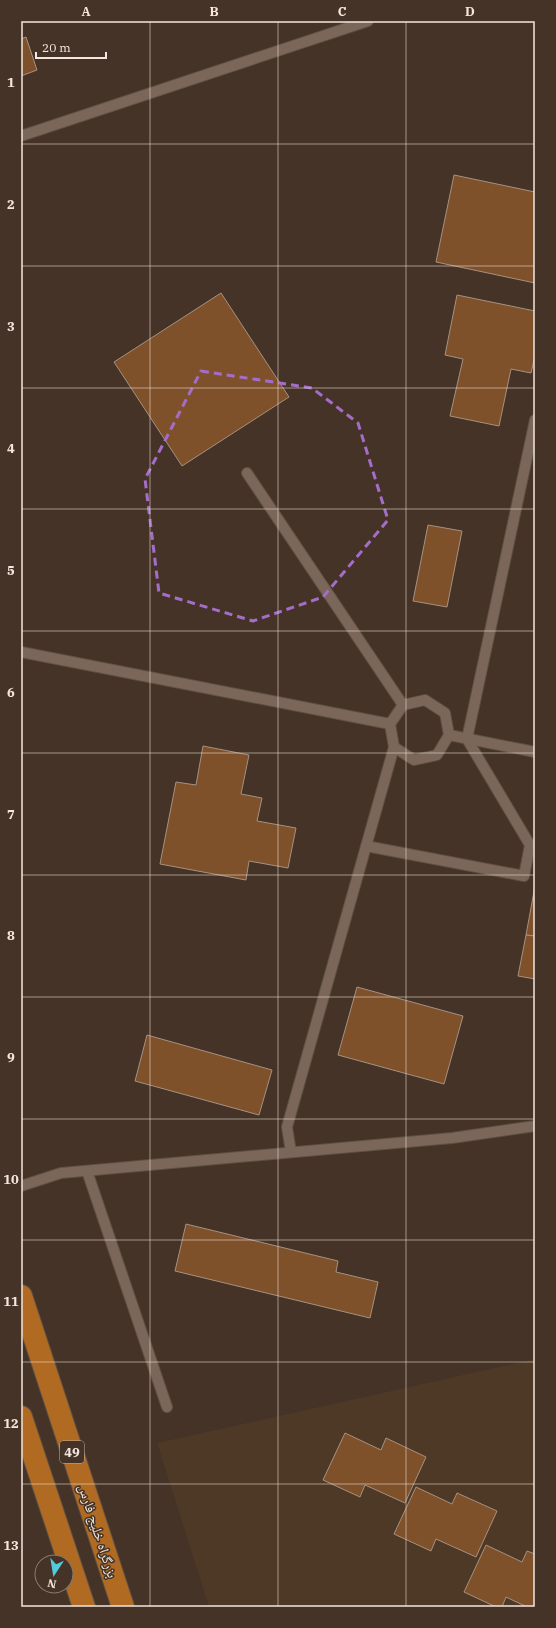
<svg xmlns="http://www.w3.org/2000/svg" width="556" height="1628" font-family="'IBM Plex Serif','Noto Naskh Arabic',serif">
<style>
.built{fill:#4e3826}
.building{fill:#7f512a;stroke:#a69182}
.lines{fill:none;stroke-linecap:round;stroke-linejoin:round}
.service-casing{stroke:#5e5044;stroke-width:12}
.trunk-casing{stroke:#5e5044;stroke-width:24}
.service{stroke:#7b6759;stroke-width:10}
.trunk{stroke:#b06a21;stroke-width:22}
.marked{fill:none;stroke:#a56dca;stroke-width:3;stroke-dasharray:8 5;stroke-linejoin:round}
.grid{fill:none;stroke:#f3e7df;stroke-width:1;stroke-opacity:0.55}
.labels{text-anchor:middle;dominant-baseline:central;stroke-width:3;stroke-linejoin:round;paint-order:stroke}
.shield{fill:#443326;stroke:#beb1a8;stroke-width:1}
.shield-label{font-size:13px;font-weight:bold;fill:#f3e7df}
.street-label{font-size:14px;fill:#f3e7df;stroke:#443326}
.neatline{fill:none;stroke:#f3e7df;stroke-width:1.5}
.grid-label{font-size:13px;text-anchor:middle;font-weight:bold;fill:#f3e7df}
</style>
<rect width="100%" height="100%" fill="#443326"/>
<path class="built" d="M535 1359V1607H209L157 1443Z"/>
<g class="building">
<path d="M26 37 37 70 21 76V39Z"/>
<path d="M454 175 535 192V283L436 262Z"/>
<path d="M221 293 289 397 182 466 114 362Z"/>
<path d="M457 295 535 311V356L531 373 511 369 499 426 450 416 463 359 445 355Z"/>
<path d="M428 525 462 531 447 607 413 601Z"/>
<path d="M203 746 249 755 241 794 262 798 257 821 296 828 288 868 249 861 246 880 160 864 176 782 196 785Z"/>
<path d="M535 886V936L526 935Z"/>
<path d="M526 935 535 936V979L518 976Z"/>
<path d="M357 987 463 1016 444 1084 338 1055Z"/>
<path d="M147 1035 272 1070 259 1115 135 1081Z"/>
<path d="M186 1224 338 1261 336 1272 378 1282 370 1318 175 1271Z"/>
<path d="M345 1433 381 1450 386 1438 426 1457 405 1503 365 1485 360 1497 323 1480Z"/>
<path d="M416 1487 452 1504 457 1493 497 1511 476 1557 436 1539 431 1551 394 1534Z"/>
<path d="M486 1545 522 1562 527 1551 535 1554V1607H527L506 1597 502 1607H496L464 1592Z"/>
</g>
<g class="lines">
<g class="service-casing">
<g id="service">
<path d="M21 136 368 21"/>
<path d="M247 473 403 705"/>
<path d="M21 652 390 724"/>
<path d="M425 700 445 713 449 735 437 755 414 760 394 747 390 724 403 705Z"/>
<path d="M449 735 535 752"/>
<path d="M366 846 524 876 530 845 467 739 535 420"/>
<path d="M291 1152 287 1127 394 747"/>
<path d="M87 1171 167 1407"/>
<path d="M21 1186 61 1173 452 1138 535 1126"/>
</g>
</g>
<g class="trunk-casing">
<g id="trunk">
<path d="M21 1296 123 1607"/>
<path d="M21 1417 84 1607"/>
</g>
</g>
<use href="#service" class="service"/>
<use href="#trunk" class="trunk"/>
</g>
<path class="marked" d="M201 371 312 388 358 423 388 520 323 597 253 621 159 593 145 479Z"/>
<path class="grid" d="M150 21V1607M278 21V1607M406 21V1607M21 144H535M21 266H535M21 388H535M21 509H535M21 631H535M21 753H535M21 875H535M21 997H535M21 1119H535M21 1240H535M21 1362H535M21 1484H535"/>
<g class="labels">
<rect class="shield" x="60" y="1441" width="24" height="22" rx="3"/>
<g class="shield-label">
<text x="72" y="1452">49</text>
</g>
<g class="street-label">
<text transform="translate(98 1531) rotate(72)">بزرگراه خلیج فارس</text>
</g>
</g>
<rect width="556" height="1628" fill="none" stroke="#443326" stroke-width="44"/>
<g transform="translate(54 1574) rotate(192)"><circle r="19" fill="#443326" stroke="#8a7b70"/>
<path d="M0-3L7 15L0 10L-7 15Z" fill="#54cadd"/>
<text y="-6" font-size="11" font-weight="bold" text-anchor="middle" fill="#f3e7df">N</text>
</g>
<path d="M36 52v6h70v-6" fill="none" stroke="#f3e7df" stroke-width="2"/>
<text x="42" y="52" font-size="12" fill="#f3e7df" stroke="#443326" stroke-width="3" paint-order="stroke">20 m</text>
<rect x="22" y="22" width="512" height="1584" class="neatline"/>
<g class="grid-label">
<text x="86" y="16">A</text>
<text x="214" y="16">B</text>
<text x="342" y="16">C</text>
<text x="470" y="16">D</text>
<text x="11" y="87">1</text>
<text x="11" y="209">2</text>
<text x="11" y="331">3</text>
<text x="11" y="453">4</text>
<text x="11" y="575">5</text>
<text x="11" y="697">6</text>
<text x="11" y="819">7</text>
<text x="11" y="940">8</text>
<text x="11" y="1062">9</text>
<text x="11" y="1184">10</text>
<text x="11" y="1306">11</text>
<text x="11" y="1428">12</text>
<text x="11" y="1550">13</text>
</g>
</svg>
